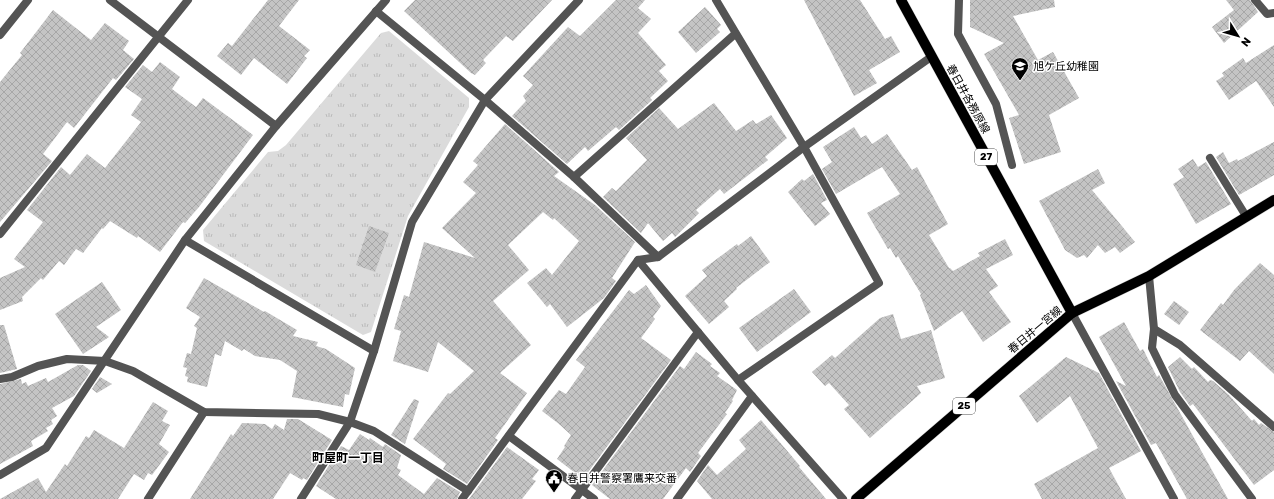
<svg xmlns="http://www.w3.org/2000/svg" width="1274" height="499" font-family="Rubik,'Noto Sans JP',sans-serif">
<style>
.park{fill:url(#park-tufts)}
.building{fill:url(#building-cross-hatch)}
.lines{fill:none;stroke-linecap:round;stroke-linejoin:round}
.primary-casing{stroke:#dbdbdb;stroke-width:11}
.minor{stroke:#545454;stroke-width:8}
.tertiary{stroke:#545454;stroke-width:8}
.primary{stroke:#000;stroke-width:10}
.labels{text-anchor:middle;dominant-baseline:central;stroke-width:3;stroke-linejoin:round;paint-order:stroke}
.shield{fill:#fff;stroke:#4c4c4c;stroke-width:1}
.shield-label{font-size:10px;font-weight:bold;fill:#000}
.poi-label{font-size:11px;fill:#000;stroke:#fff;text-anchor:start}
.street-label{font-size:11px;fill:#000;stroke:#fff}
.neighbourhood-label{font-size:12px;font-weight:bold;fill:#000;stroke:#fff}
</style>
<defs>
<pattern id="park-tufts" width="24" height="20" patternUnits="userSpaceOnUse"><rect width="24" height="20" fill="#dbdbdb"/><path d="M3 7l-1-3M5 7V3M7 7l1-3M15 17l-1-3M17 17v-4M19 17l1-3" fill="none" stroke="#bababa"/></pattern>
<pattern id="building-cross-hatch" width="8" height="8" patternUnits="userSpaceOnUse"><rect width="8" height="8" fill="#c4c4c4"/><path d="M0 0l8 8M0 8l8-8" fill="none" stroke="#a7a7a7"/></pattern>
</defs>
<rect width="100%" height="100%" fill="#fff"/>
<path class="park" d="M389 31 469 98V107L408 216 371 332 363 335 204 241 203 230 268 152 278 151 286 145 381 33Z"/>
<g class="building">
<path d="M268 0H299L279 26 310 50 304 56 307 58 287 84 254 58 241 75 217 56 228 43 232 46Z"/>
<path d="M415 0H552L513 41 506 36 483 60 486 63 475 75 471 73 404 11Z"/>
<path d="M616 0H645L638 8 651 19 638 33 666 65 659 71 668 81 650 98 652 100 619 130 616 127 588 151 585 147 567 164 512 116 526 101 523 96 533 85 523 76 568 27 580 36Z"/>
<path d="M804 0H860L885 39 891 36 900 52 869 70 877 83 854 96Z"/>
<path d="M970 0H1054L1055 7 1013 16 1038 60 1053 52 1079 98 1049 115 1061 152 1024 164 1009 118 1019 115 984 54 1004 43 970 27Z"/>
<path d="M1226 0H1250L1258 12 1224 43 1212 27 1234 10Z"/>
<path d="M705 7 721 25 717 29 720 32 696 53 678 32Z"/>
<path d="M53 10 91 40 105 23 129 41 123 50 134 59 116 80 113 78 74 128 67 122 43 154 52 161 0 222V82L22 55 20 53Z"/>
<path d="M1274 45V107L1256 81 1229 100 1216 81 1224 76 1222 73 1243 58 1246 63Z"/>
<path d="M160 62 180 77 172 89 196 107 203 98 253 135 199 207 185 223 183 222 160 252 138 236 137 238 110 221 103 229 102 228 83 253 76 249 64 265 59 261 43 280 41 278 22 297 23 301 0 310V278L25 267 14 259 43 222 27 210 61 167 70 175 87 154 105 168 141 122 131 115 142 99 125 87 143 65 152 72Z"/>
<path d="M714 103 736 131 753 120 756 124 771 115 787 138 765 157 768 160 733 187 724 194 720 189 696 210 699 213 675 237 672 233 663 241 648 223 641 233 603 197 612 188 616 191 647 160 626 138 659 108 678 129Z"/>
<path d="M505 124 559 172 554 176 595 205 635 242 612 278 616 281 604 298 567 327 550 304 547 307 527 283 546 268 552 275 579 241 554 218 553 220 543 212 508 245 529 270 493 301 531 345 500 373 527 393 495 438 498 440 467 484 443 469 446 464 413 439 448 393 450 394 474 371 438 342 428 372 393 361 401 331 394 329 404 295 409 297 424 242 475 258 442 228 476 193 463 182 478 165 473 161Z"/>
<path d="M854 127 861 138 866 135 872 144 887 134 912 170 917 167 948 224 929 235 949 268H950L953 271 980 256 978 253 1005 239 1013 255 986 269 998 286 989 292 1011 322 983 342 962 311 934 331 920 295 921 294 898 256 896 258 890 248 888 249 867 213 900 194 882 167 836 194 822 169 832 162 823 147Z"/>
<path d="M1274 142V175L1239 195 1216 157 1223 152 1229 163 1237 159 1238 161Z"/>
<path d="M1193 159 1198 167 1206 162 1231 204 1196 224 1173 184 1184 177 1178 169Z"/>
<path d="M1098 169 1105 183 1092 190 1135 242 1120 253 1115 247 1105 253 1098 245 1087 258 1084 255 1077 258 1065 250 1039 201Z"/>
<path d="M813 174 827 200 821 203 830 214 815 226 788 192 802 179 804 181Z"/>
<path d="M369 226 389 233 375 272 356 265Z"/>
<path d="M751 236 770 262 736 288 737 289 724 301 729 307 709 324 685 296 707 276 702 270 737 244 738 246Z"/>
<path d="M1260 263 1274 275V374L1249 351 1240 361 1200 330 1221 303 1223 305 1234 290Z"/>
<path d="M204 278 264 312 265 311 297 330 293 336 318 342 316 346 326 349 355 368 349 395 345 394 343 407 292 397 297 371 280 360 255 356 244 349 242 351 225 341 221 356 215 354 207 387 187 382 188 377 185 376 187 368 183 367 187 353 191 354 197 328 194 326 200 317 186 308Z"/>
<path d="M102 282 121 310 96 327 109 337 83 354 55 314Z"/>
<path d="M646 285 661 306 653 317 655 319 641 338 671 360 583 479 557 459 565 447 564 446 571 435 559 424 542 411 559 390 566 394 585 367 576 360 629 290 634 294Z"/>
<path d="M794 289 811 312 757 352 739 328Z"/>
<path d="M1174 301 1189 312 1179 325 1164 314Z"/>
<path d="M893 314 901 339 931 330 945 378 917 386 921 393 870 438 844 409 849 405 829 383 825 386 812 372 832 355 835 358 880 318Z"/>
<path d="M1124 322 1140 351 1143 349 1157 377 1159 375 1228 499H1187L1156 443 1151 445 1116 381 1126 386 1099 337Z"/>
<path d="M0 325H4L17 369 0 373Z"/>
<path d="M696 352 712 364 710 366 720 373 717 376 737 390 732 400 733 401 725 413 727 414 698 453 701 456 690 472 686 468 663 499H610L592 485 680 366 684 369Z"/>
<path d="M1066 357 1099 373 1141 451 1109 468 1126 499H1042L1034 484 1098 448 1070 396 1037 423 1019 396Z"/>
<path d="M1180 357 1192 369 1194 367 1208 382 1210 380 1213 381 1229 395 1252 421 1254 419 1259 425 1261 423 1274 432V470L1254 485 1193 404 1190 406 1180 392 1168 367Z"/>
<path d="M78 365H83L91 371 74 396 52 408 57 416 51 420 53 424 46 428 48 431 31 441 33 446 0 464V384L21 379 22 384 26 382 28 386 46 378 48 382Z"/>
<path d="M100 377 112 384 97 393 92 389Z"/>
<path d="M414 399 419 401 405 444 391 435Z"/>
<path d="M153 402 168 411 162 421 170 425 159 444 169 452 152 475 148 473 144 480 134 474 118 499H0L38 478 46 492 65 464 67 466 86 436 89 438 94 430 124 448Z"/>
<path d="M287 419H298L332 440 307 480 303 478 302 480 290 473 273 499H190L231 434 233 436 242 423 265 424 272 429 275 424 284 430Z"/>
<path d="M761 420 800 466 799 467 826 499H712L697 481 708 465 717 475 746 449 739 440Z"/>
<path d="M360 434 369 440 370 438 383 447 385 444 401 455 397 468 401 470 398 475 424 494 437 478 460 492 457 499H336L316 486 341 446 349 450Z"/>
<path d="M507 447 539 470 532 479 536 481 522 499H469Z"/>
</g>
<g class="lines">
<g class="primary-casing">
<g id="primary">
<path d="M901 0 1072 313"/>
<path d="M856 499 1072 313 1149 276 1274 200"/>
</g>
</g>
<g class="minor">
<path d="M716 0 804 147 879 283 738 380"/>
<path d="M959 0 958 34 996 104 1012 165"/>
<path d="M1255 0 1267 14 1274 13"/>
<path d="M376 11 485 100 574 177 658 257"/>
<path d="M0 35 28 0"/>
<path d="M1210 158 1246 216"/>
<path d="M574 177 735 34"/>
<path d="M0 234 188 0"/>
<path d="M185 240 374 351"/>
<path d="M638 260 738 380 843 499"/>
<path d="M1149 276 1154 329 1180 345 1274 427"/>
<path d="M1154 329 1152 348 1175 395 1252 499"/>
<path d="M0 379 12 377 38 366 67 359 105 361 133 371 204 412 318 414 350 422 374 431 468 491"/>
<path d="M509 436 594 499"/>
<path d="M148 499 204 412"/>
<path d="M301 499 350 422 374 351 412 222 485 100 579 0"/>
<path d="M462 499 638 260 658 257 804 147 931 57"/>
<path d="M575 499 698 332"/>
<path d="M677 499 752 396"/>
</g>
<g class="tertiary">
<path d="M110 0 276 126"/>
<path d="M1072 313 1174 499"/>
<path d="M0 475 46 448 185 240 276 126 386 0"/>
</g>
<use href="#primary" class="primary"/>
</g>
<defs>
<g id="school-pin" transform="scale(0.9)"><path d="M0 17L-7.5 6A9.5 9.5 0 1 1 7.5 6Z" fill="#000" stroke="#fff"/><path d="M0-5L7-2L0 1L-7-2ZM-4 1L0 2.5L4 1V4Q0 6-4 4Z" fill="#fff"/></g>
<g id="civic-pin" transform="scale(0.9)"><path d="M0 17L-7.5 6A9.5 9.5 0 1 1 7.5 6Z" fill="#000" stroke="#fff"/><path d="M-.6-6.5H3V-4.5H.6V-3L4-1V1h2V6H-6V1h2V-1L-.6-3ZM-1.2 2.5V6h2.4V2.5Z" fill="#fff"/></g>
</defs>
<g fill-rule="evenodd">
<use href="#school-pin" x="1020" y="66"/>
<use href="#civic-pin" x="554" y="478"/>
</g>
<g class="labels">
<g class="shield">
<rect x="975" y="149" width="22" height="16" rx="3"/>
<rect x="953" y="398" width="22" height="16" rx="3"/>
</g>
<g class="shield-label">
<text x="986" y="157">27</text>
<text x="964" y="406">25</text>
</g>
<g class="poi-label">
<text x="1033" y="66">旭ケ丘幼稚園</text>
<text x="567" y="478">春日井警察署鷹来交番</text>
</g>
<g class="street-label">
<text transform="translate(968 99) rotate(61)">春日井各務原線</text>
<text transform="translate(1035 330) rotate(-40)">春日井一宮線</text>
</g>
<g class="neighbourhood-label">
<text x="348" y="458">町屋町一丁目</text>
</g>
</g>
<g transform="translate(1238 36) rotate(127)" stroke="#ffffff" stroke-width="3" paint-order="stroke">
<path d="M0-3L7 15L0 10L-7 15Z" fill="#000000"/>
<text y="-6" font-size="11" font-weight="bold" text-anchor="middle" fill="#000000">N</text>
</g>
</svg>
